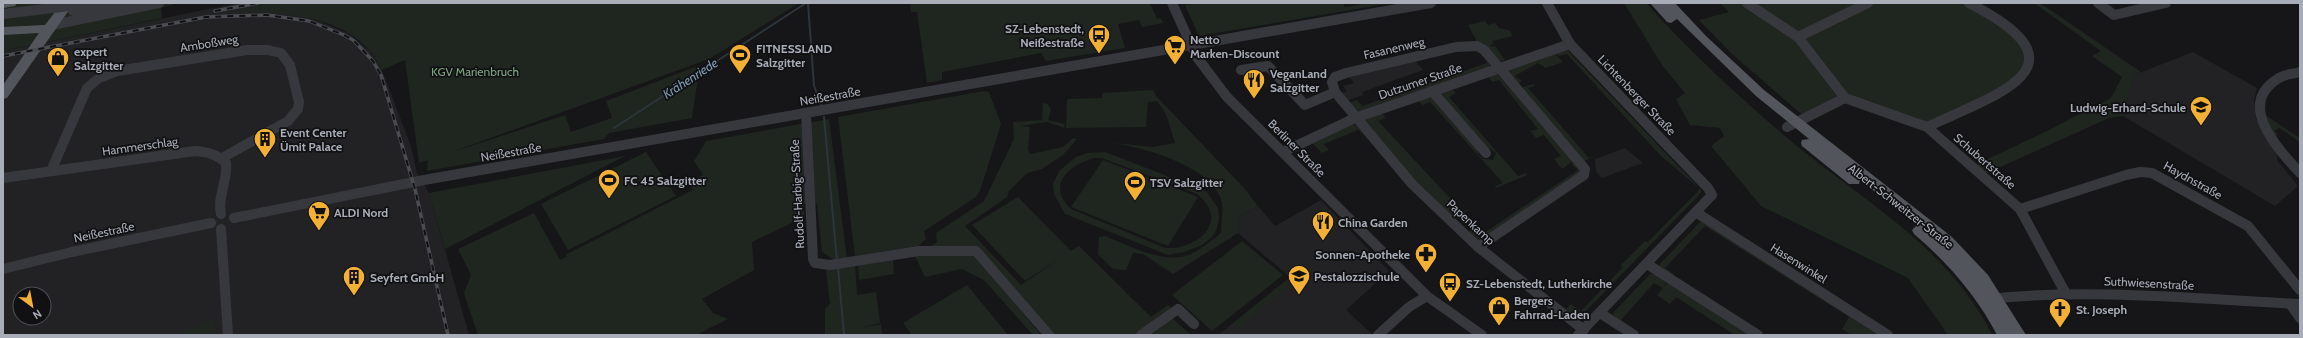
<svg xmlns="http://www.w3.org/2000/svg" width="2303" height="338" font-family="Cabin,sans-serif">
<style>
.built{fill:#222225;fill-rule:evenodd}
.green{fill:#1e261f;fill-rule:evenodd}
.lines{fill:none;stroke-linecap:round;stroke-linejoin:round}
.stream{stroke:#2c353c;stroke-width:2}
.minor{stroke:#37383d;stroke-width:10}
.major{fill:#53555c;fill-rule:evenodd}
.rail-casing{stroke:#4a4c52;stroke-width:3.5}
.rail{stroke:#111113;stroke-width:2;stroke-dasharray:6;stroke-linecap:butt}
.minor-bridge{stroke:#37383d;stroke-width:10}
.labels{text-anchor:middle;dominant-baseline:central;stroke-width:3.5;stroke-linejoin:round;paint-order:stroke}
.poi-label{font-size:12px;font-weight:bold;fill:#a8adb8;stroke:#111113;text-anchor:start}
.street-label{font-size:12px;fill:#a8adb8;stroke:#111113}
.park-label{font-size:12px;fill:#7fa381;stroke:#111113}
.water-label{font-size:13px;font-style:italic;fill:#7f9bb3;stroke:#111113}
</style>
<rect width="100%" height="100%" fill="#161618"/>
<g class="built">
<path d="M238 3H272L230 12H268L295 14 319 21 347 33 370 51 382 70 411 146 417 173 429 193 469 335H3V51ZM20 294H44V318H20Z"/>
<path d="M2193 52 2257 88 2254 100 2256 118 2264 136 2277 152V160L2298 186 2275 206 2123 116 2134 75Z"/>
<path d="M1412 57 1423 70 1362 92 1363 95 1346 101 1341 94 1347 91 1343 86 1354 83 1346 73Z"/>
<path d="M1625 148 1643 163 1602 178 1596 172 1595 159Z"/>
<path d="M1321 200 1389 271 1346 310 1371 333 1369 335H1218L1290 277 1238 233 1239 217 1258 206 1275 226Z"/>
</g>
<g class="green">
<path d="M3 3H178L161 8 162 18 3 51Z"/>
<path d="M272 3H799L709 59 452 152 565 115 571 132 612 118 606 101 700 65 692 118 609 133 604 139 427 171 428 160 419 163 405 60 382 70C378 64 375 57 371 52 337 12 274 12 227 12Z"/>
<path d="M910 3H1150L1157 19 1161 18 1163 23 1142 27 1139 20 1118 24 1125 48 1046 61 1041 53 942 72V80L927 83 917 12H911Z"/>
<path d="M1199 3H1343L1345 7 1367 3 1386 4 1199 36 1185 5Z"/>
<path d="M1624 3H1646C1689 51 1737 95 1786 137 1858 198 1950 247 1992 335H1948L1908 278 1761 206 1711 146 1724 136 1720 128 1690 125 1676 99 1685 93 1662 65Z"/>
<path d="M1720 3H1969L2025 42 2026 73 1927 127 1845 98 1806 118 1731 53 1699 20 1729 12Z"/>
<path d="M2034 3H2040L2141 72 2134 75 2123 116 2109 118 1985 174 1975 165 2039 135 2111 98 2122 77 2092 56 2101 51Z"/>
<path d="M1485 21 1488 25 1495 23 1499 28 1509 30 1513 36 1492 41 1494 44 1490 45 1492 47 1495 46 1505 60 1500 62 1478 43 1468 25Z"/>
<path d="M1566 49 1701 190V193L1580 317 1576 318 1566 309 1571 304 1581 311 1623 267 1620 266 1645 241 1648 242 1700 189 1660 155 1567 54 1559 56 1555 53Z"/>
<path d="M1554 53 1563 62 1545 68 1538 63 1515 76 1522 81 1517 84 1506 72 1508 69Z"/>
<path d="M1482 57 1489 64V67L1358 112 1348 103 1357 100 1362 106 1487 63Z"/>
<path d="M1495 74 1498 75 1573 161 1562 169 1554 159 1561 156 1544 135 1536 138 1530 131 1538 129 1499 80 1492 82 1488 76Z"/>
<path d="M1534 84 1535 86 1528 88 1589 158 1599 155 1584 161 1520 88Z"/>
<path d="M1452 89 1456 93 1449 97 1518 176 1526 173 1527 175 1496 188 1495 186 1503 183 1430 102 1423 105 1418 101 1431 96 1477 147 1478 154 1483 159 1493 160 1496 153 1483 144 1440 93Z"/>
<path d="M1153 90 1156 96 1244 188 1258 206 1239 217 1238 233 1173 274 1143 254 1133 253 1126 270 1113 269 1098 254 1099 237 1105 236C1129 245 1167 267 1193 253 1203 248 1212 240 1221 233 1221 223 1224 208 1221 199 1209 165 1144 148 1113 143L1153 147 1175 143 1166 114 1157 101 1148 102 1146 127 1066 128 1067 99 1102 98 1103 93Z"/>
<path d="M984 91 989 92 1001 124 980 191 976 197 924 231 926 239 918 246 855 256 838 117Z"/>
<path d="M1043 103 1048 104 1051 110 1048 120 1065 124 1064 128 1047 122 1020 126 1030 127 1028 150 1031 154 1063 147 1073 138 1077 139 1063 155 1042 169 1027 173 1009 191 1007 197 965 226 1021 285 1062 257 1025 281 972 225 1018 197 1071 251 1079 246 1151 317 1168 305 1173 309 1137 335H1054L981 250 928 248 937 242 936 233 984 201 1014 139 1013 122 1042 120Z"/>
<path d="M1382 113 1386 118 1378 121 1462 211 1471 209 1453 218 1416 182 1364 119Z"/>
<path d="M2265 115 2300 138V142L2279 128 2274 131 2278 134 2275 137Z"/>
<path d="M829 119 847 259 834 260 822 252 817 203 804 204V215L798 220 752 242 754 270 702 299 713 313 728 319 696 335H478L464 293 471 275 458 249 534 213 560 260 566 257 567 254 693 190 687 181 703 175 694 161 706 141Z"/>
<path d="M1352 124 1356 126 1365 136 1358 130 1324 144 1329 150 1322 153 1312 143Z"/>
<path d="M646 152 676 196 568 250 541 204Z"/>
<path d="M1105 152 1206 191 1218 208 1219 218 1217 228 1212 237 1202 245 1184 252 1168 255 1065 214 1054 194 1053 184 1059 171 1076 157 1087 153ZM1094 158H1102L1197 194C1231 221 1198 250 1165 248L1071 209C1046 185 1069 165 1094 158Z"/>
<path d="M625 156 445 249 429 193Z"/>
<path d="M1103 160 1198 197 1168 246 1071 207Z"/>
<path d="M1574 162 1581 169 1580 174 1481 240H1476L1468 232 1477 226 1484 233 1578 170 1571 164Z"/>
<path d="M1700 222 1704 223 1881 335H1851L1842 329 1849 317 1705 226 1665 268 1674 274 1672 276 1661 268 1659 265Z"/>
<path d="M1242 241 1283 275 1212 331 1172 295Z"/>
<path d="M967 254 977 257 1041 335H1033L984 280 962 269 925 277 915 256Z"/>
<path d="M893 259 894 274 859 280 858 264Z"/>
<path d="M855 264 857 295 876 292 880 323 861 328 881 324 882 335H825V309L830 304 826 270Z"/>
<path d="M1650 274H1655L1667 281 1663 288 1668 282 1752 335H1735L1676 297 1670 304 1657 295 1663 288 1654 283 1621 320 1629 325 1614 317 1613 313Z"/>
<path d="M1286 281 1290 286 1238 328 1233 323Z"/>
<path d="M967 285 1008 335H912L903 323Z"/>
<path d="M1172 318 1191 335H1150Z"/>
<path d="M214 319 216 335H174Z"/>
</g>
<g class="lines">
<g class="stream">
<path d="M808 3 814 86 821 104"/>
<path d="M824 117 837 261"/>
<path d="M614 128 806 3"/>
<path d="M838 267 844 335"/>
</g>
<g class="minor">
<path d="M1172 3 1196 56 1227 97 1427 296 1482 335"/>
<path d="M1547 3 1570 44 1708 188 1712 195 1578 335"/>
<path d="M1747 3 1798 37 1845 98 1927 127 2020 209 2066 294"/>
<path d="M2098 3 2114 15 2166 3"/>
<path d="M73 11 125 3"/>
<path d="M3 14 53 8"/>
<path d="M52 25 159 3"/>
<path d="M1798 37 1868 3"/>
<path d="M1477 46 1484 50 1585 169 1584 175 1478 247 1412 184 1335 92 1332 82 1335 77 1346 73 1456 47Z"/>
<path d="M1241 70 1268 66 1305 105 1335 92"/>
<path d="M2300 72C2293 74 2285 74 2279 78 2235 104 2278 149 2300 173"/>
<path d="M1432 91 1486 153"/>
<path d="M806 113 813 259 815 263 830 265 919 251H976L1049 335"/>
<path d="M1787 127 1845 98"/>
<path d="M1927 127C2000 93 2092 66 1969 3"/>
<path d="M1283 152 1355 118 1570 44"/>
<path d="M51 171 87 88 99 78 117 71 247 50H268L281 53 290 65 299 102 298 109 288 121 222 158"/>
<path d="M3 178 195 151C207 152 217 154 226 163 228 181 217 196 221 214"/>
<path d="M2020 209 2126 175 2140 172 2152 173 2248 226 2300 290"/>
<path d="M1697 213 1888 335"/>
<path d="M234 218 424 180 1431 3"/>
<path d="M221 229 228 335"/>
<path d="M1478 247 1584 330"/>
<path d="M1647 264 1758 335"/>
<path d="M3 269 72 252 211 223"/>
<path d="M1988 299C2092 288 2196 299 2300 304"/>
<path d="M2290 304 2300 318"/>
<path d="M1600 313 1634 335"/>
<path d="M1141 335 1178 309 1194 324"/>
<path d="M1378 335 1409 307 1427 296"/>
</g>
<g class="major">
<path d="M3 3H17L15 6 3 8Z"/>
<path d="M62 3H74L7 98 3 99V85L39 33 3 35V27L45 25Z"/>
<path d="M1650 3H1675L1706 36 1764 90 1952 237 1988 275 2026 335H1997C1976 295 1948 263 1914 234L1912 230 1917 225 1860 180 1859 184H1849L1802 146 1801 143 1802 140 1809 139 1756 96 1677 19 1671 23 1667 22Z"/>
</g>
<g class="rail-casing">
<g id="rail">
<path d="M215 11 258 3"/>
<path d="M3 56 206 17 267 15 309 21 344 35 353 40 373 61 381 75 415 189 448 335"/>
</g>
</g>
<use href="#rail" class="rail"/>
<path class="minor-bridge" d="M53 8 78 5"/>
</g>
<defs>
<g id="bus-pin" transform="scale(1.15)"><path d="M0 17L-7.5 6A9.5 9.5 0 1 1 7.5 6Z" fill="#f2b134" stroke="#111113"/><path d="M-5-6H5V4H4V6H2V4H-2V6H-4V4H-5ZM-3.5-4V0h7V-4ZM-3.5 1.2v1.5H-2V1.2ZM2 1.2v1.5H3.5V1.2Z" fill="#111"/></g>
<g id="supermarket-pin" transform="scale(1.15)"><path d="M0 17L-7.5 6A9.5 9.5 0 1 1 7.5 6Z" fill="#f2b134" stroke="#111113"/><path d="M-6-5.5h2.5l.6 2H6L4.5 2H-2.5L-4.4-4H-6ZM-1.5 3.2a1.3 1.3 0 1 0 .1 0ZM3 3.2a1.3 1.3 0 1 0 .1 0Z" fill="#111"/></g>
<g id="stadium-pin" transform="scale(1.15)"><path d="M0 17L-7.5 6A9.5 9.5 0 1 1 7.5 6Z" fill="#f2b134" stroke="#111113"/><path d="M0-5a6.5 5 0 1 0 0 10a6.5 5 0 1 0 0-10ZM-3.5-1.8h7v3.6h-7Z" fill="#111"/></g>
<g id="shop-pin" transform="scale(1.15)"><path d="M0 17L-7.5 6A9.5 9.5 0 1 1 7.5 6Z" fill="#f2b134" stroke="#111113"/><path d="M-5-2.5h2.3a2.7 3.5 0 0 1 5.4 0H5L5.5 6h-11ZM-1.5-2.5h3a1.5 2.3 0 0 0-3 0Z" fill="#111"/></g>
<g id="restaurant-pin" transform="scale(1.15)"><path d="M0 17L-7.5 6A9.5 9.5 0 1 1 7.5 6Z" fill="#f2b134" stroke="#111113"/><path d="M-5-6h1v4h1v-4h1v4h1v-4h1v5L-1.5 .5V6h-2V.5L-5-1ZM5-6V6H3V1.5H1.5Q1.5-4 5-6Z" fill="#111"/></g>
<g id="school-pin" transform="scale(1.15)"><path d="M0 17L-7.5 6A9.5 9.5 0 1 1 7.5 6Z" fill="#f2b134" stroke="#111113"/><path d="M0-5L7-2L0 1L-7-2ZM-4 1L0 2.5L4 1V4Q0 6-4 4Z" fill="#111"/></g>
<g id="building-pin" transform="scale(1.15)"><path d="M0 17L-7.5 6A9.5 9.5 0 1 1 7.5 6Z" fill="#f2b134" stroke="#111113"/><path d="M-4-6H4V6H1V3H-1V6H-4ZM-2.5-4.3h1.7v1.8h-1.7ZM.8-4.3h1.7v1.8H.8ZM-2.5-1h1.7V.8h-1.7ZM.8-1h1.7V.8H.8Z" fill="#111"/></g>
<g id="pharmacy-pin" transform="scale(1.15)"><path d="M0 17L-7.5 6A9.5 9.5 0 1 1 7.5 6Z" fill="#f2b134" stroke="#111113"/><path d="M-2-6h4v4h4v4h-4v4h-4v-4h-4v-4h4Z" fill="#111"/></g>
<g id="church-pin" transform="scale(1.15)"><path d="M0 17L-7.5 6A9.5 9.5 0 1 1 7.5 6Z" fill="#f2b134" stroke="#111113"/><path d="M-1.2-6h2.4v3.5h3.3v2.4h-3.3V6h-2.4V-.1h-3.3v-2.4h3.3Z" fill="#111"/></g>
</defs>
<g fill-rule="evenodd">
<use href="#bus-pin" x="1099" y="35"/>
<use href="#supermarket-pin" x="1175" y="46"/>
<use href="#stadium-pin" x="740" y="55"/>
<use href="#shop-pin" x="58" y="58"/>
<use href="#restaurant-pin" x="1254" y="80"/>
<use href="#school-pin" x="2201" y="107"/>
<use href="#building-pin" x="265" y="139"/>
<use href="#stadium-pin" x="609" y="180"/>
<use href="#stadium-pin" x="1135" y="182"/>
<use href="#supermarket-pin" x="319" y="212"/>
<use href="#restaurant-pin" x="1323" y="222"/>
<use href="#pharmacy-pin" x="1426" y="254"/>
<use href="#school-pin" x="1299" y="276"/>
<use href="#building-pin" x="354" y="277"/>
<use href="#bus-pin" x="1450" y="283"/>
<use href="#shop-pin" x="1499" y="307"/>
<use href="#church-pin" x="2060" y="309"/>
</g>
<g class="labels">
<g class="poi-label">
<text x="1084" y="28" text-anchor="end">SZ-Lebenstedt,<tspan x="1084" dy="14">Neißestraße</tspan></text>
<text x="1190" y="39">Netto<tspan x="1190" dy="14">Marken-Discount</tspan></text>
<text x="756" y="48">FITNESSLAND<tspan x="756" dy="14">Salzgitter</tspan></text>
<text x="74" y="51">expert<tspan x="74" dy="14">Salzgitter</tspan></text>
<text x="1270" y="73">VeganLand<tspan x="1270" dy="14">Salzgitter</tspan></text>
<text x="2186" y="107" text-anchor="end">Ludwig-Erhard-Schule</text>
<text x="280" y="132">Event Center<tspan x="280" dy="14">Ümit Palace</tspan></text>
<text x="624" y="180">FC 45 Salzgitter</text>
<text x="1150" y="182">TSV Salzgitter</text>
<text x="334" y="212">ALDI Nord</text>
<text x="1338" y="222">China Garden</text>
<text x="1410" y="254" text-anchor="end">Sonnen-Apotheke</text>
<text x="1314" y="276">Pestalozzischule</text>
<text x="370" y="277">Seyfert GmbH</text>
<text x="1466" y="283">SZ-Lebenstedt, Lutherkirche</text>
<text x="1514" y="300">Bergers<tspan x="1514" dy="14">Fahrrad-Laden</tspan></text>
<text x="2076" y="309">St. Joseph</text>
</g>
<g class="street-label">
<text transform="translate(209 43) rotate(-9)">Amboßweg</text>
<text transform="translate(1394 48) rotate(-13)">Fasanenweg</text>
<text transform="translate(1420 81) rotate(-19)">Dutzumer Straße</text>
<text transform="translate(1637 95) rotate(46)">Lichtenberger Straße</text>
<text transform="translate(830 96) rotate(-10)">Neißestraße</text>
<text transform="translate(140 146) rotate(-8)">Hammerschlag</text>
<text transform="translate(1297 148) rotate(45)">Berliner Straße</text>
<text transform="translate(511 152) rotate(-10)">Neißestraße</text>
<text transform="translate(1985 161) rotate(41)">Schubertstraße</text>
<text transform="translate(2193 180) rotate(29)">Haydnstraße</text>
<text transform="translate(797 194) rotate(-93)">Rudolf-Harbig-Straße</text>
<text transform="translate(1901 206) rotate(38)">Albert-Schweitzer-Straße</text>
<text transform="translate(1471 222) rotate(43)">Papenkamp</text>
<text transform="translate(104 232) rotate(-12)">Neißestraße</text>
<text transform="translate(1799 263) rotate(32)">Hasenwinkel</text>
<text transform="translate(2149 283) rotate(3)">Suthwiesenstraße</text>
</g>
<g class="park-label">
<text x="475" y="71">KGV Marienbruch</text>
</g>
<g class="water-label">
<text transform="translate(690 78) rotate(-33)">Krähenriede</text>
</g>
</g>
<rect width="2303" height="338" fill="none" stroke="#a8adb8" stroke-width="8"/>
<g transform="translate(32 306) rotate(148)"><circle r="19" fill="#111113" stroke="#4d4f55"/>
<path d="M0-3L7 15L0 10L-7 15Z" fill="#f2b134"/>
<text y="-6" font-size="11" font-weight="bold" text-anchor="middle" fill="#a8adb8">N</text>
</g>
</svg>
